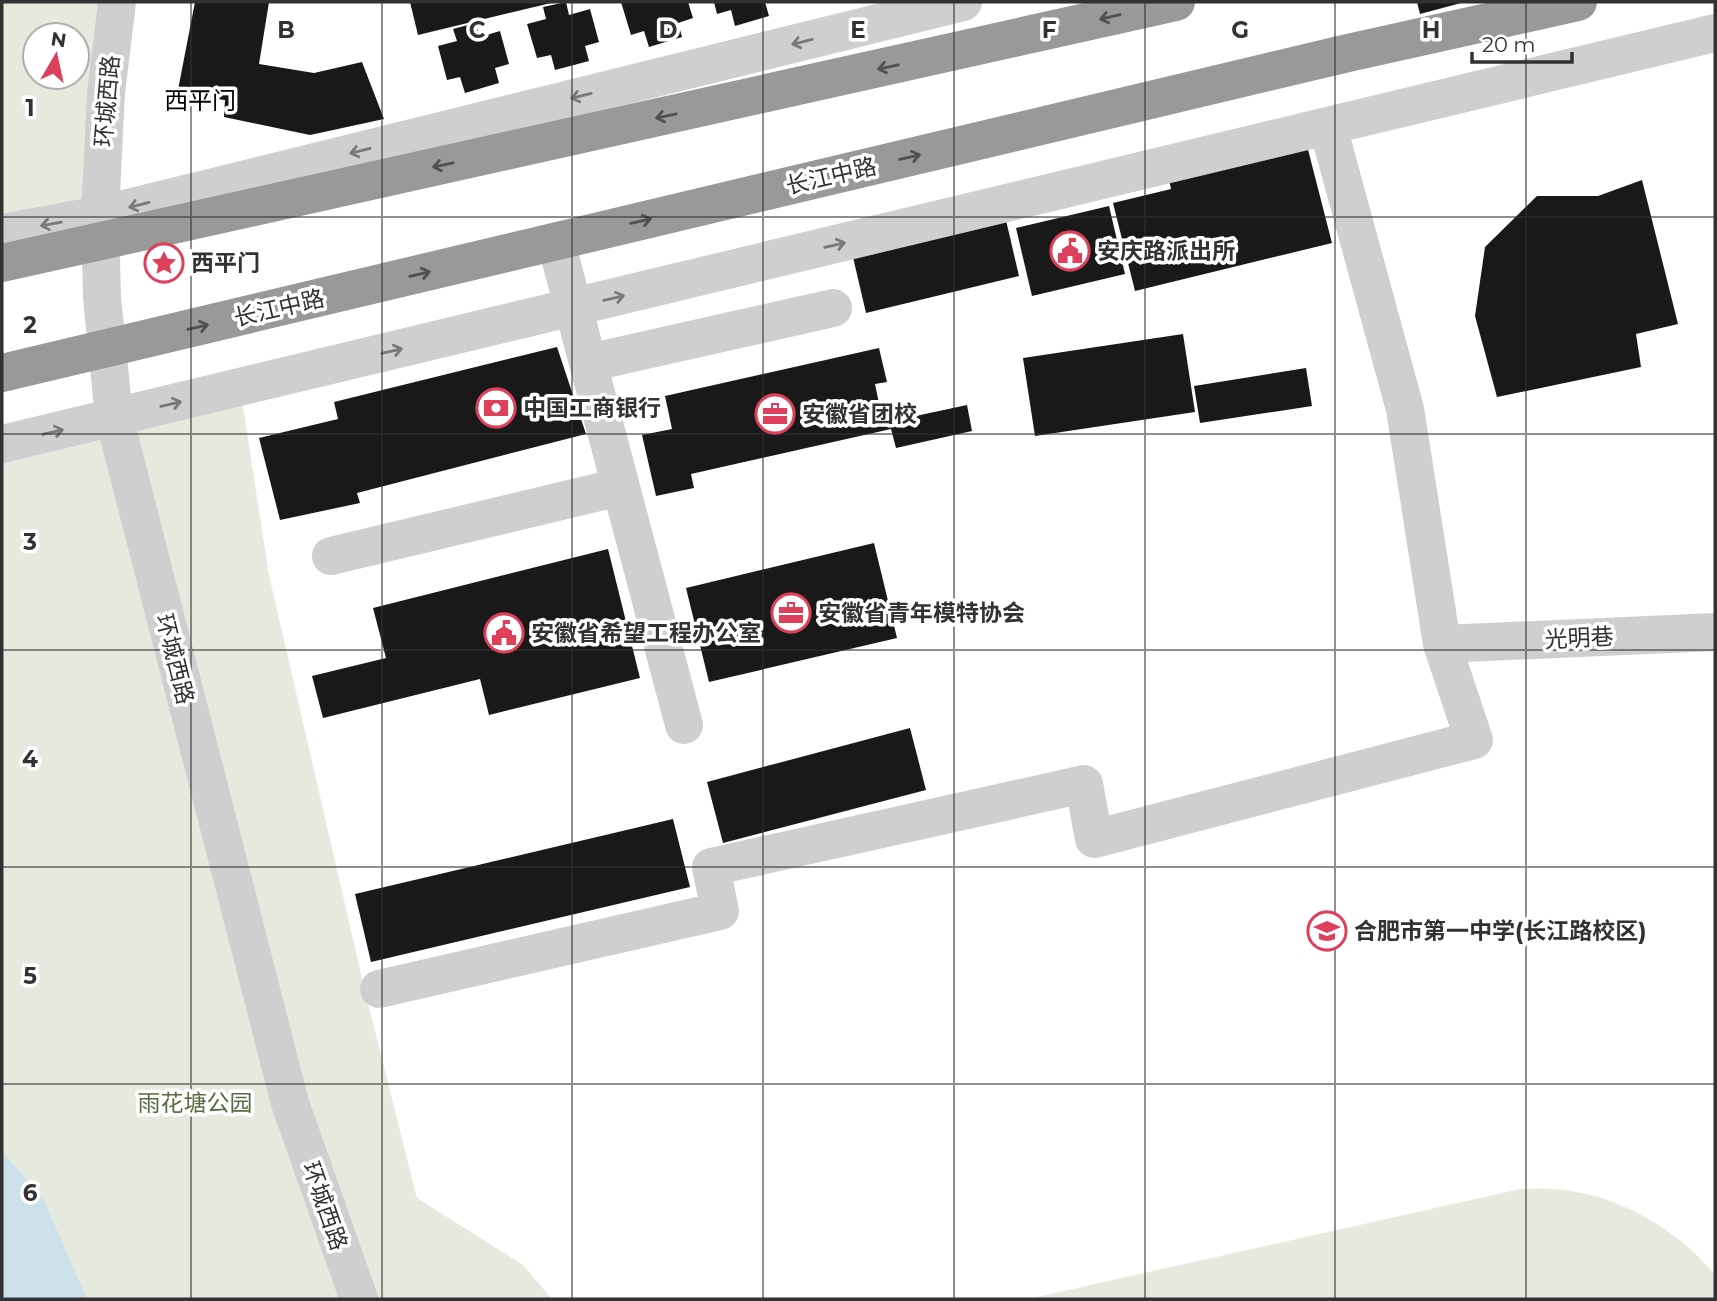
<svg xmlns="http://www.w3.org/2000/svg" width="1717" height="1301" font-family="Montserrat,'Noto Sans SC',sans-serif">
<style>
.green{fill:#e6eade;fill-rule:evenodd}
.water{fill:#cce1ea}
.building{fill:#191919}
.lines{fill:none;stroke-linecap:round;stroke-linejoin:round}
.minor{stroke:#cfcfcf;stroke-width:38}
.highway{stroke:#999;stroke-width:38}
.oneway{stroke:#515151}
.oneway2{stroke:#797979}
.grid{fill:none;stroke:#323232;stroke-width:2;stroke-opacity:0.55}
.labels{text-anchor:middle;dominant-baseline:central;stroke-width:7;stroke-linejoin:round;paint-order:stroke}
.street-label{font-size:23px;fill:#323232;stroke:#fff}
.poi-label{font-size:23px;font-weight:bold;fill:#323232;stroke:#fff;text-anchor:start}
.park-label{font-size:23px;fill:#596c41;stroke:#fff}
.neighbourhood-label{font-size:24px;fill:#000;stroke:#fff}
.grid-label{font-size:23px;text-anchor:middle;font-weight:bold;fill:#323232;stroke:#fff;stroke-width:7;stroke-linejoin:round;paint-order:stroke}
</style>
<rect width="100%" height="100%" fill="#fff"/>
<g class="green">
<path d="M2 2H117L100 215 2 233ZM35 35H77V77H35Z"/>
<path d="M240 387 269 575 365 991 417 1198 523 1265 552 1299H2V444Z"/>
<path d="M1520 1189C1535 1189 1550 1188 1564 1190 1620 1196 1680 1231 1715 1275V1299H1028Z"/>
</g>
<path class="water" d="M2 1152 42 1196 87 1299H2Z"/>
<g class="building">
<path d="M195 2H269L259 64 314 73 362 62 384 119 310 135 224 117 225 100 177 95Z"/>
<path d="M410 2H551V3L418 35Z"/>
<path d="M566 2 569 15 590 9 599 42 585 46 589 61 555 70 551 55 537 58 527 24 546 19 543 7Z"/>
<path d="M621 2H688L693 18 678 23 682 37 649 47 644 31 631 35Z"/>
<path d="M714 2H765L769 16 735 26 731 10 717 14Z"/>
<path d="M1417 2H1461V3L1420 14Z"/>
<path d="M475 23 480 37 500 31 509 64 495 68 499 83 465 93 460 77 447 80 438 46 457 41 453 29Z"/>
<path d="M1305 138 1332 243 1135 291 1113 203 1171 189 1167 171Z"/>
<path d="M1642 180 1678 324 1636 334 1641 367 1497 397 1475 316 1485 247 1537 196H1598Z"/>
<path d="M1109 206 1125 274 1032 296 1016 228Z"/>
<path d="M1005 216 1019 276 866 313 852 253Z"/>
<path d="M1183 334 1195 412 1035 436 1023 358Z"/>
<path d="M557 347 586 434 357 493 360 503 280 520 259 438 338 419 334 402Z"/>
<path d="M879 348 887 382 875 384 883 423 967 405 972 431 896 448 891 429 691 474 694 488 656 496 642 435 672 429 665 396Z"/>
<path d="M1306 368 1312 406 1200 423 1194 386Z"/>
<path d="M874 543 897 638 709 682 686 588Z"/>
<path d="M608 549 640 678 489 715 480 679 323 718 312 676 386 658 373 608Z"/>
<path d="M910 728 926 790 723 843 707 782Z"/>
<path d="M673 819 690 887 371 962 355 894Z"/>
</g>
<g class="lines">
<g class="minor">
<path d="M117 2 106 93 100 215 102 298 114 417 290 1103 359 1299"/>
<path d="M2 233 100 215 963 2"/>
<path d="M556 242 684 725"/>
<path d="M588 363 833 308"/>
<path d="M2 444 1715 33"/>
<path d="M331 556 620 487"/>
<path d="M1442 644 1715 632"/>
<path d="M379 989 720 911 711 867 1084 784 1094 839 1474 740 1442 644 1405 409 1328 127"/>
</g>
<g class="highway">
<path d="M2 263 1176 2"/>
<path d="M2 373 1348 53 1578 2"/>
</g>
</g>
<defs><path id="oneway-shaft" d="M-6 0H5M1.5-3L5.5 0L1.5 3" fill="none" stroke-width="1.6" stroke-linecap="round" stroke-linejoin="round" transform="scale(1.75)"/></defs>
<g class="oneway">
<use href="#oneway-shaft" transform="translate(1110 17) rotate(167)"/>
<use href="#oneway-shaft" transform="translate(888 67) rotate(168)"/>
<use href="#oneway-shaft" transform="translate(666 116) rotate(168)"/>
<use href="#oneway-shaft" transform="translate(910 157) rotate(-13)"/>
<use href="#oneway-shaft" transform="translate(443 165) rotate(168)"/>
<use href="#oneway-shaft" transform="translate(641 221) rotate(-13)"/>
<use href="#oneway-shaft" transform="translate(420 274) rotate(-13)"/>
<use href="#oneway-shaft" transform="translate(198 327) rotate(-13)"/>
</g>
<g class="oneway2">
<use href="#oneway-shaft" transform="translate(802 42) rotate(166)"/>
<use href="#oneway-shaft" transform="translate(581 96) rotate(166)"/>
<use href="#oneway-shaft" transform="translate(360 151) rotate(166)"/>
<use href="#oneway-shaft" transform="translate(139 205) rotate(166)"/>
<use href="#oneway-shaft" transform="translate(51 224) rotate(170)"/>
<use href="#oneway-shaft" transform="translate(835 245) rotate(-13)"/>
<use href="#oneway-shaft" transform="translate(614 298) rotate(-13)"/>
<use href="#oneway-shaft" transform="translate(392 351) rotate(-13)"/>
<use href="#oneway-shaft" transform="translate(171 404) rotate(-13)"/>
<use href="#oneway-shaft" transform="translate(53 432) rotate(-13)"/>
</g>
<path class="grid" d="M191 2V1299M382 2V1299M572 2V1299M763 2V1299M954 2V1299M1145 2V1299M1335 2V1299M1526 2V1299M2 217H1715M2 434H1715M2 650H1715M2 867H1715M2 1084H1715"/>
<defs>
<g id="civic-ring" transform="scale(2.0125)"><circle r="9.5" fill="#fff" stroke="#dd405b" stroke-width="1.5"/><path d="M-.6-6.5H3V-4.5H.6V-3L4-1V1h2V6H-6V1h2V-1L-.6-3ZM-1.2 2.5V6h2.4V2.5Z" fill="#dd405b"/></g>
<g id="sight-ring" transform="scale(2.0125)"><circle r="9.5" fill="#fff" stroke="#dd405b" stroke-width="1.5"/><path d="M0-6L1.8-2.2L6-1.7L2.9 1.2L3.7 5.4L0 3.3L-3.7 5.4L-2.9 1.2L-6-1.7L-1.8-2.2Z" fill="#dd405b"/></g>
<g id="bank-ring" transform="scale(2.0125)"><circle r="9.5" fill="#fff" stroke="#dd405b" stroke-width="1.5"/><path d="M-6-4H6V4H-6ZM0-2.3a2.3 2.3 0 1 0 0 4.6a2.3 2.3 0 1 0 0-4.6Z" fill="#dd405b"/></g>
<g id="office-ring" transform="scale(2.0125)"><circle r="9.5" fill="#fff" stroke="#dd405b" stroke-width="1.5"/><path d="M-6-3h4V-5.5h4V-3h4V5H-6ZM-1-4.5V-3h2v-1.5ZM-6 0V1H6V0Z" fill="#dd405b"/></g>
<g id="school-ring" transform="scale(2.0125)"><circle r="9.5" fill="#fff" stroke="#dd405b" stroke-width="1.5"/><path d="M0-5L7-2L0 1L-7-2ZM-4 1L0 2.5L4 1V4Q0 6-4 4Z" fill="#dd405b"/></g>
</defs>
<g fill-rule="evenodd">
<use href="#civic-ring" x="1070" y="251"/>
<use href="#sight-ring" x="164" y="263"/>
<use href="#bank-ring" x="496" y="408"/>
<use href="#office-ring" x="775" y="414"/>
<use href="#office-ring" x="791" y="613"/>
<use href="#civic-ring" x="504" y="633"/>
<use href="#school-ring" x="1327" y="931"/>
</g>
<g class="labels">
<g class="street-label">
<text transform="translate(107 101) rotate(-85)">环城西路</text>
<text transform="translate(831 176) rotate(-13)">长江中路</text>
<text transform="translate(279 308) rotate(-13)">长江中路</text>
<text transform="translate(1579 638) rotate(-3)">光明巷</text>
<text transform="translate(175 659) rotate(76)">环城西路</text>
<text transform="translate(325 1206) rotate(71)">环城西路</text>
</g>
<g class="poi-label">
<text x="1097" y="251">安庆路派出所</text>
<text x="191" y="263">西平门</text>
<text x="523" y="408">中国工商银行</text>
<text x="802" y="414">安徽省团校</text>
<text x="818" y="613">安徽省青年模特协会</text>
<text x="531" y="633">安徽省希望工程办公室</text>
<text x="1354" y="931">合肥市第一中学(长江路校区)</text>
</g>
<g class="park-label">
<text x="195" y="1103">雨花塘公园</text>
</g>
<g class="neighbourhood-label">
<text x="200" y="100">西平门</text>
</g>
</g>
<g class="grid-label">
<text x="286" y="38">B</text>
<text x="477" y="38">C</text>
<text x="668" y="38">D</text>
<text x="858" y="38">E</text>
<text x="1049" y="38">F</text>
<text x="1240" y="38">G</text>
<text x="1431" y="38">H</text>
<text x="30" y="116">1</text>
<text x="30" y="333">2</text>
<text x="30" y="550">3</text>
<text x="30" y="767">4</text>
<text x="30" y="984">5</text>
<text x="30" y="1201">6</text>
</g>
<rect width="1717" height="1301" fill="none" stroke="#323232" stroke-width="7"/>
<g transform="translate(56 56) rotate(9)"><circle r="33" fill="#ffffff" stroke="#adadad" stroke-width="2"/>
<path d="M0-5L12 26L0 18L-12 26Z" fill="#dd405b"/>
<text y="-10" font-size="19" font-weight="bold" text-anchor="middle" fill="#323232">N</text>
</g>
<path d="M1472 52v10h100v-10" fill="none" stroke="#323232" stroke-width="3.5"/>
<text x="1482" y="52" font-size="21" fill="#323232" stroke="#ffffff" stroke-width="5" paint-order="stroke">20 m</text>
</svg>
